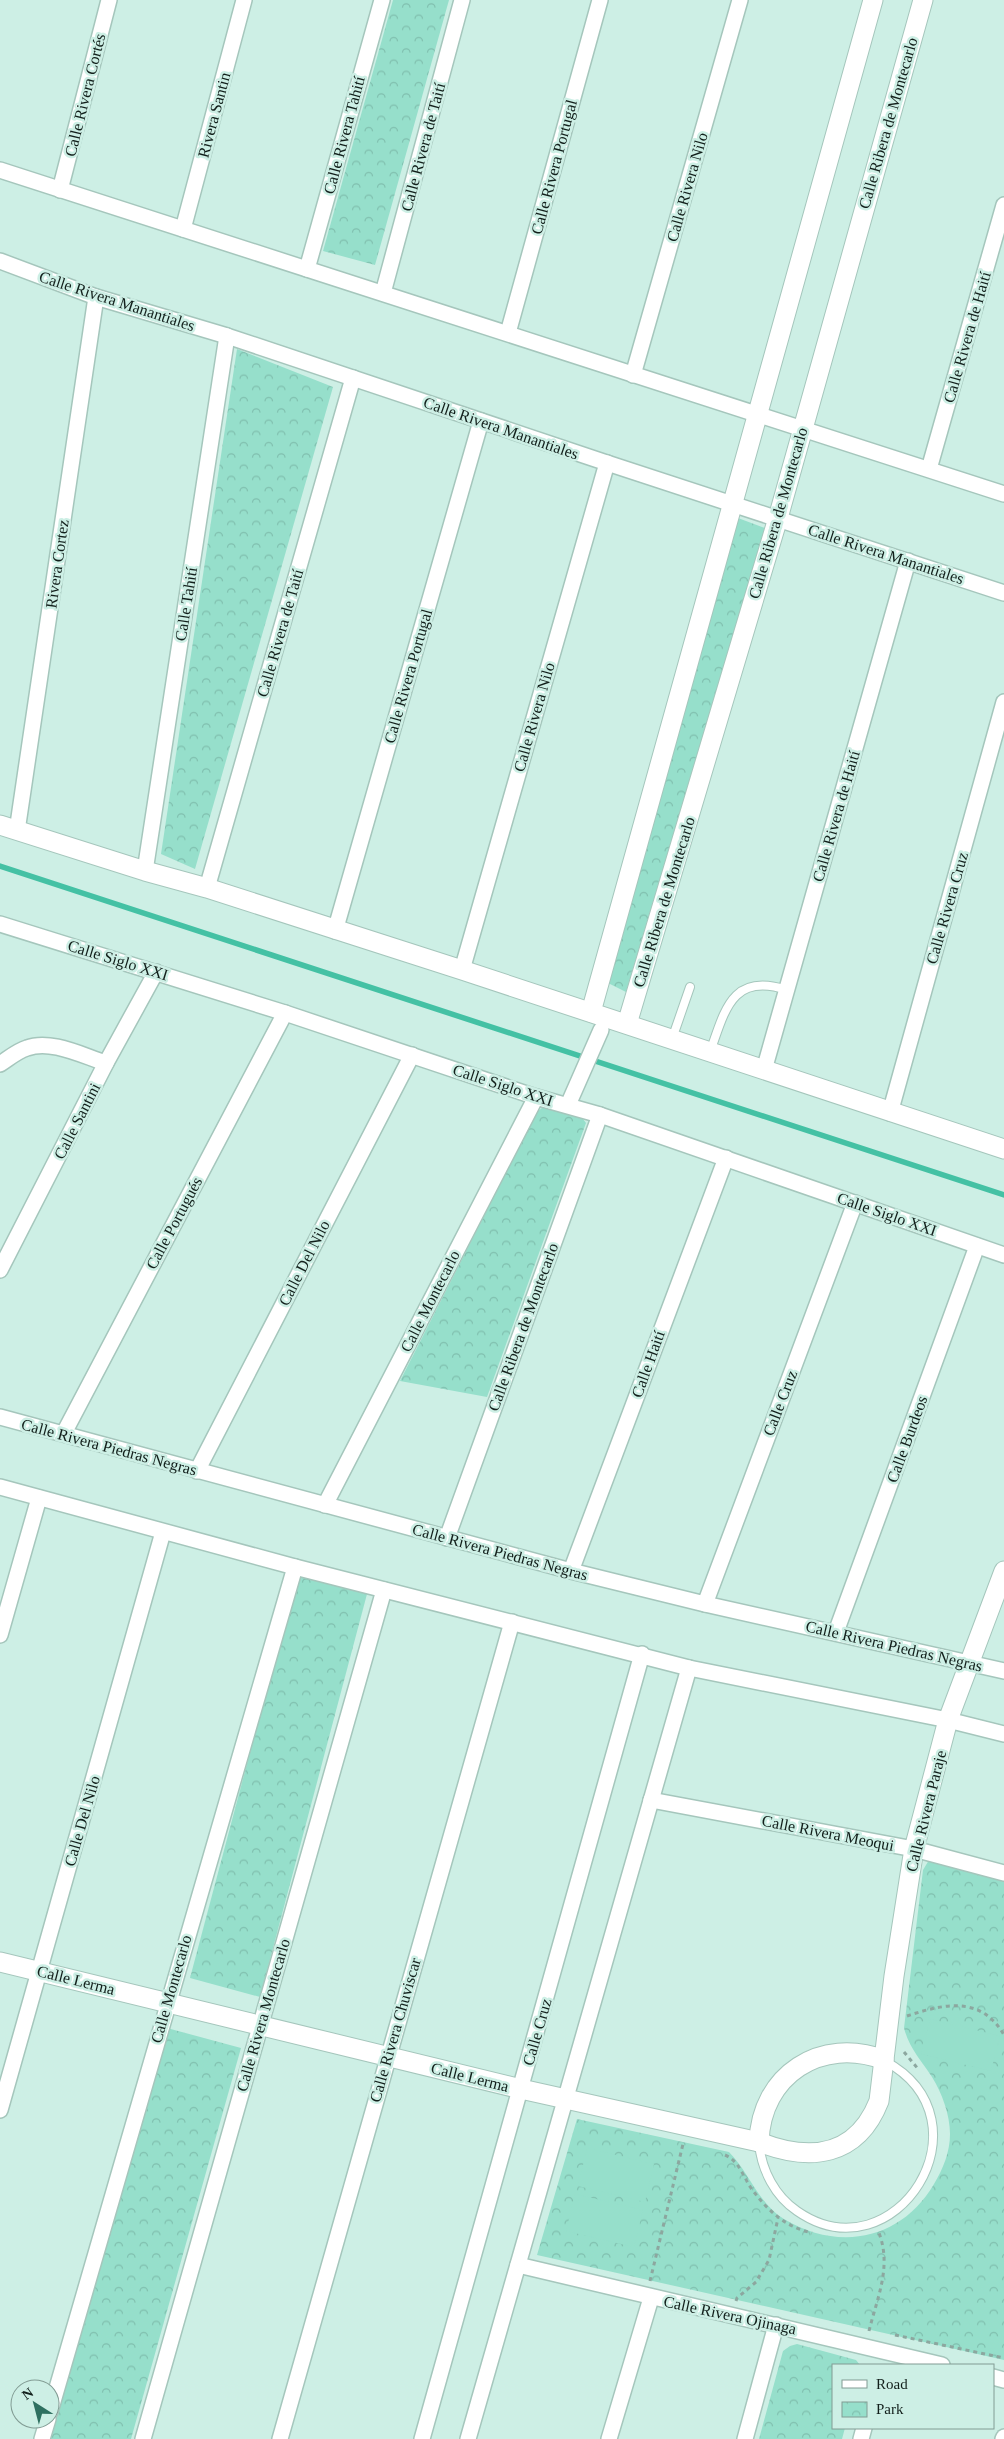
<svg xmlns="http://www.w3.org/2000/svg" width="1004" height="2439" font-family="Georgia,serif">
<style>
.park{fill:url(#park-crowns)}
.pitch{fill:#96dfcb}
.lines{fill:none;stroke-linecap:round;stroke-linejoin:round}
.stream{stroke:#44c1a4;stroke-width:5.5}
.service-casing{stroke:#a5c6bc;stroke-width:10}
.minor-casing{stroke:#a5c6bc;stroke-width:18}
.tertiary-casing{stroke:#a5c6bc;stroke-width:21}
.path{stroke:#8ca79f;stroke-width:3;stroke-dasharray:4 4;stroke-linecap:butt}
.service{stroke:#fff;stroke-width:8}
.minor{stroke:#fff;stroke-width:15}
.tertiary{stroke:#fff;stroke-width:19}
.labels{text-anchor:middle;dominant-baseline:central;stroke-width:5;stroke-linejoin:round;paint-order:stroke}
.street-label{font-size:16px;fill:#121f1b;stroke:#cdefe5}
</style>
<defs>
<pattern id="park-crowns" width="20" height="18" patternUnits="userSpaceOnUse" patternTransform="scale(1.25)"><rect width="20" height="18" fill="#96dfcb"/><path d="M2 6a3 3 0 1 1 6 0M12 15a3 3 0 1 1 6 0" fill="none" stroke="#80bfae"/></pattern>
</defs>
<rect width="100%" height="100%" fill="#cdefe5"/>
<g class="park">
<path d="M393 0H449L375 265 323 251Z"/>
<path d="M237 349 333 387 195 869 161 854Z"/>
<path d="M738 518 765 528 626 992 608 983Z"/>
<path d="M543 1107 583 1119 586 1123 487 1397 400 1381 537 1112Z"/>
<path d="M297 1576 367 1594 260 1997 190 1978Z"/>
<path d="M929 1860 1004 1878V2360L537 2255 577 2119 729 2152C749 2172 758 2203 784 2219 839 2252 901 2240 934 2184 943 2169 950 2152 950 2134 950 2115 942 2093 932 2077 921 2060 909 2048 904 2028L923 1870Z"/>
<path d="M167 2028 241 2048 131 2439H51Z"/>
<path d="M797 2344 856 2360 860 2365H833V2428H845L842 2439H759L783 2351 790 2346Z"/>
</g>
<g class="pitch">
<path d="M930 2019 1000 2036 991 2071 921 2054Z"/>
<path d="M587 2148 654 2164 645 2202 578 2186Z"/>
<path d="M575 2194 643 2210 634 2247 566 2231Z"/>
</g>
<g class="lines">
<path class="stream" d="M0 866 1004 1195"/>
<g class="service-casing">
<g id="service">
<path d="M672 1039 690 987"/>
<path d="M710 1052C725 1010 732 972 787 990"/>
<path d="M759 2144C762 2171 775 2196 797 2211 895 2279 995 2121 885 2061"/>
</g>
</g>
<g class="minor-casing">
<g id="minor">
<path d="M0 170 1004 494"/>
<path d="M60 190 109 0"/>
<path d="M183 229 244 0"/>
<path d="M0 261 96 297 227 336 607 463 1004 593"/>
<path d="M307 269 382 0"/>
<path d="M383 293 462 0"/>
<path d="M508 333 600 0"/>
<path d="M633 375 740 0"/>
<path d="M929 469 1004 205"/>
<path d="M17 831 96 297"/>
<path d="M145 871 227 336"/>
<path d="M207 888 353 378"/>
<path d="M0 924 285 1013 536 1097 600 1115 1004 1255"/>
<path d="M335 931 481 421"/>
<path d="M462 970 607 463"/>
<path d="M0 1064C8 1059 17 1051 27 1048 51 1039 83 1056 106 1063"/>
<path d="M764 1070 908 561"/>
<path d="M568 1105 601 1030"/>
<path d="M890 1113 1004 702"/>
<path d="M0 1270 106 1063 156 972"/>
<path d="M0 1417 571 1571 705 1604 1004 1671"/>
<path d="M64 1433 285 1013"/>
<path d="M197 1471 412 1055"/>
<path d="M0 1487 295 1567 689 1668 948 1720 1004 1734"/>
<path d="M325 1505 536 1097"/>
<path d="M447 1538 600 1115"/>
<path d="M571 1571 726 1158"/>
<path d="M705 1604 855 1203"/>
<path d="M836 1632 977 1246"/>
<path d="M0 1635 39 1498"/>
<path d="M651 1800 914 1849 1004 1873"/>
<path d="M0 2110 163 1532"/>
<path d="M518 2265 942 2365"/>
<path d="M993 2377 1004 2380"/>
<path d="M50 2412 295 1567"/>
<path d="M42 2439 48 2419"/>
<path d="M143 2439 384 1590"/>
<path d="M280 2439 512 1622"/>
<path d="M422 2439 642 1654"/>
<path d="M468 2439 689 1668"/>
<path d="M609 2439 651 2298"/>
<path d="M745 2439 776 2325"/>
<path d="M861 2439 864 2428"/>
<path d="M1003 2439 1004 2437"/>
</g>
</g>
<g class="tertiary-casing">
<g id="tertiary">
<path d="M0 825 145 871 207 888 462 970 1004 1149"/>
<path d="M591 1012 873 0"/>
<path d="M627 1024 778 518 923 0"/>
<path d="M0 1962 521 2089 759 2142C810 2162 857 2157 879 2101L894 1976 914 1849 948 1720 1004 1571"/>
<path d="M759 2142C761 2075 821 2036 884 2060"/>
</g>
</g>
<g class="path">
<path d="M907 2016C943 2004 981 1995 1004 2035"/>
<path d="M904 2052 919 2070"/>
<path d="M725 2155C739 2161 743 2176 751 2188 767 2210 785 2227 812 2233"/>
<path d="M650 2281 683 2144"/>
<path d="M736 2301 737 2298 756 2282 769 2260 778 2218"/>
<path d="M869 2331C877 2298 892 2267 879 2233"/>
<path d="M895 2335 1004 2358"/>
</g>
<use href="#service" class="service"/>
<use href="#minor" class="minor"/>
<use href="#tertiary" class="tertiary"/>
</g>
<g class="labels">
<g class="street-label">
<text transform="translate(85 95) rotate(-76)">Calle Rivera Cortés</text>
<text transform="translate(214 115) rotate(-75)">Rivera Santin</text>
<text transform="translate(888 123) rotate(-74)">Calle Ribera de Montecarlo</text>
<text transform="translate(344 135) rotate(-75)">Calle Rivera Tahití</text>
<text transform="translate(423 147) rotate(-75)">Calle Rivera de Taití</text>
<text transform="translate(554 167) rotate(-75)">Calle Rivera Portugal</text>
<text transform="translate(687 187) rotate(-74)">Calle Rivera Nilo</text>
<text transform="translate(117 301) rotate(18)">Calle Rivera Manantiales</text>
<text transform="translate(967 337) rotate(-74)">Calle Rivera de Haití</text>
<text transform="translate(501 428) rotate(19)">Calle Rivera Manantiales</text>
<text transform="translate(778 513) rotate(-74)">Calle Ribera de Montecarlo</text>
<text transform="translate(886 554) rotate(18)">Calle Rivera Manantiales</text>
<text transform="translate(57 564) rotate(-82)">Rivera Cortez</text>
<text transform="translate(186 604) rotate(-81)">Calle Tahití</text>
<text transform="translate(280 633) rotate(-74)">Calle Rivera de Taití</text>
<text transform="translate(408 676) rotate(-74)">Calle Rivera Portugal</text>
<text transform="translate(534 717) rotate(-74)">Calle Rivera Nilo</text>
<text transform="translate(836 816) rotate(-74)">Calle Rivera de Haití</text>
<text transform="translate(664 902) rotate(-73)">Calle Ribera de Montecarlo</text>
<text transform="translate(947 908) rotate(-74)">Calle Rivera Cruz</text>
<text transform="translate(118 960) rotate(17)">Calle Siglo XXI</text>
<text transform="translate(503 1085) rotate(18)">Calle Siglo XXI</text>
<text transform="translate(77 1121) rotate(-63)">Calle Santini</text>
<text transform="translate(887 1214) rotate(19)">Calle Siglo XXI</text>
<text transform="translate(174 1223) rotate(-62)">Calle Portugués</text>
<text transform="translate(304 1263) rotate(-63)">Calle Del Nilo</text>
<text transform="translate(430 1301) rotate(-63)">Calle Montecarlo</text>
<text transform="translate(523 1327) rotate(-70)">Calle Ribera de Montecarlo</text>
<text transform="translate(648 1364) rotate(-70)">Calle Haití</text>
<text transform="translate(780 1403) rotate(-69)">Calle Cruz</text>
<text transform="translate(907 1439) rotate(-70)">Calle Burdeos</text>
<text transform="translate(109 1447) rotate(15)">Calle Rivera Piedras Negras</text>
<text transform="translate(500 1552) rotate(15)">Calle Rivera Piedras Negras</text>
<text transform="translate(894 1646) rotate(13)">Calle Rivera Piedras Negras</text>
<text transform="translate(926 1811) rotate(-76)">Calle Rivera Paraje</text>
<text transform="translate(82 1821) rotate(-74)">Calle Del Nilo</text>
<text transform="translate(828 1833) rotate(11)">Calle Rivera Meoqui</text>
<text transform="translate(76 1980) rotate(14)">Calle Lerma</text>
<text transform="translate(171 1989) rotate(-74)">Calle Montecarlo</text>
<text transform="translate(263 2015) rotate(-74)">Calle Rivera Montecarlo</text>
<text transform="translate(395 2030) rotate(-74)">Calle Rivera Chuviscar</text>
<text transform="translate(537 2032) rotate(-74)">Calle Cruz</text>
<text transform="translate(470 2077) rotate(14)">Calle Lerma</text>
<text transform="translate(730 2315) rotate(12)">Calle Rivera Ojinaga</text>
</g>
</g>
<rect x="832" y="2364" width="162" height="65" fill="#cdefe5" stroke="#829c94"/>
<rect x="842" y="2380" width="25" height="8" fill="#ffffff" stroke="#829c94"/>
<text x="876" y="2389" font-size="15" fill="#121f1b">Road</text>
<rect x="842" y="2402" width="25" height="15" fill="url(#park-crowns)" stroke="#829c94"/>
<text x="876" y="2414" font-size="15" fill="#121f1b">Park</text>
<g transform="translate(35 2404) rotate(324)"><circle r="24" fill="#cdefe5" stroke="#829c94"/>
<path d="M0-4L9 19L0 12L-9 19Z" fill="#2e7060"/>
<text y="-8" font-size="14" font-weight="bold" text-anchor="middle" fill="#121f1b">N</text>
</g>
</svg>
